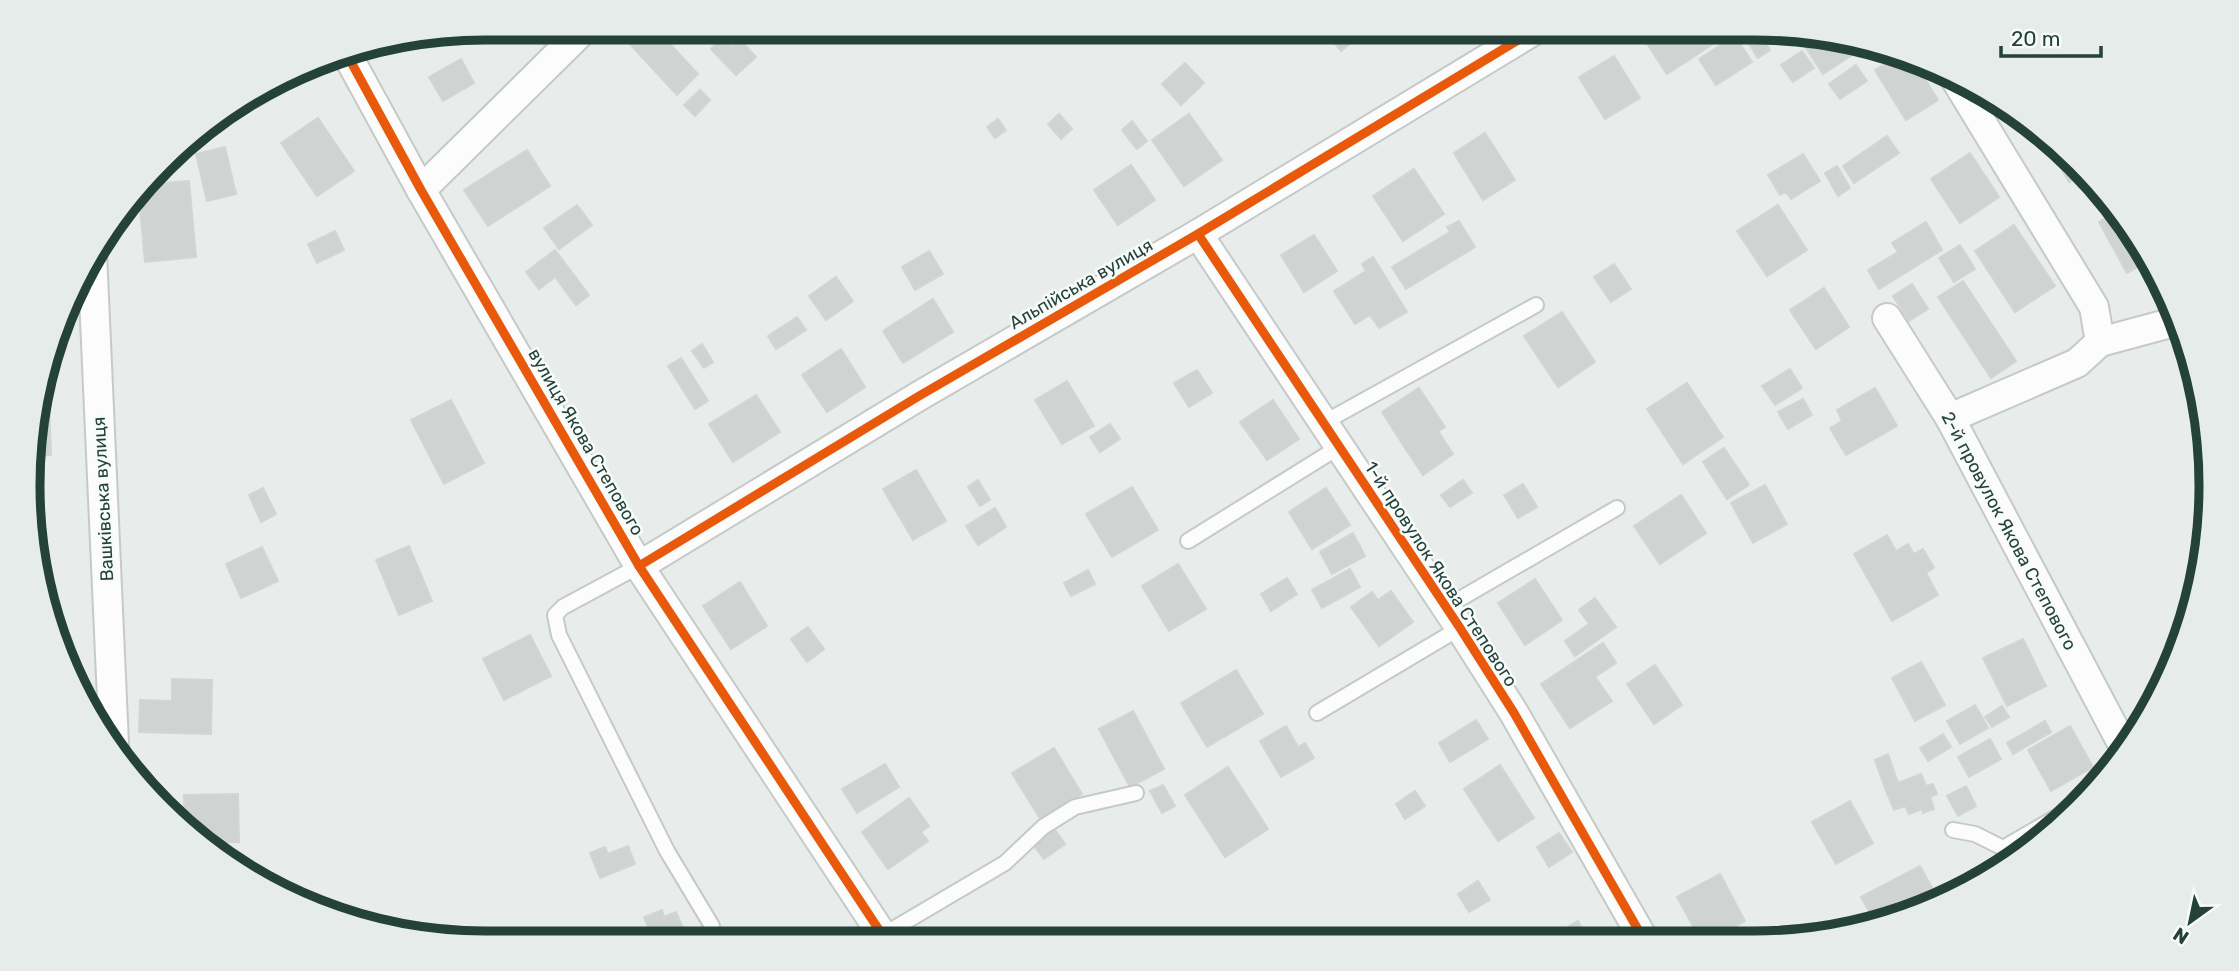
<svg xmlns="http://www.w3.org/2000/svg" width="2239" height="971" font-family="Rubik,sans-serif">
<style>
.building{fill:#cfd4d2;stroke:#d1d6d4;stroke-width:2}
.lines{fill:none;stroke-linecap:round;stroke-linejoin:round}
.lane-casing{stroke:#c5cac8;stroke-width:18}
.street-casing{stroke:#c5cac8;stroke-width:32}
.lane{stroke:#fcfcfc;stroke-width:14}
.street{stroke:#fcfcfc;stroke-width:28}
.cycleway-casing{stroke:#f7fbf9;stroke-width:13}
.cycleway{stroke:#e8590c;stroke-width:9}
.labels{text-anchor:middle;dominant-baseline:central;stroke-width:5;stroke-linejoin:round;paint-order:stroke}
.street-label{font-size:18px;fill:#24423a;stroke:#f7fbf9}
.rim{fill:none;stroke:#24423a;stroke-width:9}
</style>
<rect width="100%" height="100%" fill="#e8edeb"/>
<g class="building">
<path d="M643 28H655L698 74 677 95 628 42Z"/>
<path d="M1324 28H1342L1353 41 1341 51 1323 29Z"/>
<path d="M1349 28H1366L1356 36Z"/>
<path d="M1646 28H1702L1713 44 1667 74 1640 33Z"/>
<path d="M1749 28 1757 29 1770 50 1758 58 1742 33Z"/>
<path d="M1735 36 1752 62 1716 85 1699 59Z"/>
<path d="M1800 36 1844 43 1852 55 1823 74 1799 37Z"/>
<path d="M723 37 732 47 740 40 756 57 736 75 711 49Z"/>
<path d="M1802 51 1814 68 1793 82 1781 65Z"/>
<path d="M1903 53 1912 58 1938 100 1906 120 1875 70Z"/>
<path d="M1614 56 1640 98 1605 119 1579 77Z"/>
<path d="M461 59 474 83 443 101 429 77Z"/>
<path d="M1185 63 1204 83 1181 105 1162 84Z"/>
<path d="M1856 65 1867 81 1840 99 1829 84Z"/>
<path d="M700 90 710 100 695 116 684 105Z"/>
<path d="M1059 114 1072 129 1061 139 1048 124Z"/>
<path d="M1189 114 1222 160 1184 186 1152 140Z"/>
<path d="M318 118 354 171 317 196 281 143Z"/>
<path d="M998 119 1006 130 995 138 987 127Z"/>
<path d="M1132 121 1147 141 1137 149 1122 130Z"/>
<path d="M1485 133 1515 180 1483 200 1454 153Z"/>
<path d="M1887 136 1899 153 1854 183 1843 166Z"/>
<path d="M2048 137 2055 142 2084 173 2069 182 2044 139Z"/>
<path d="M225 147 236 194 207 201 196 154Z"/>
<path d="M527 150 550 186 488 226 464 190Z"/>
<path d="M1970 153 1999 197 1960 223 1931 179Z"/>
<path d="M1803 154 1820 181 1791 199 1786 192 1780 195 1768 175Z"/>
<path d="M1131 165 1155 200 1118 225 1094 190Z"/>
<path d="M1837 166 1850 188 1838 196 1825 173Z"/>
<path d="M1414 169 1444 214 1403 241 1373 196Z"/>
<path d="M189 181 196 257 145 262 139 197 149 184Z"/>
<path d="M577 205 592 225 559 249 544 228Z"/>
<path d="M1778 205 1807 250 1767 276 1737 231Z"/>
<path d="M2119 211 2150 260 2127 273 2099 222Z"/>
<path d="M1459 221 1475 247 1449 263 1435 241 1450 232 1447 227Z"/>
<path d="M1926 222 1942 250 1879 289 1868 270 1898 252 1892 243Z"/>
<path d="M2014 225 2055 286 2015 312 1975 251Z"/>
<path d="M335 231 344 250 317 263 308 244Z"/>
<path d="M1314 235 1337 271 1304 292 1281 255Z"/>
<path d="M1435 241 1449 263 1406 289 1392 267Z"/>
<path d="M1960 245 1975 269 1954 282 1939 258Z"/>
<path d="M555 250 589 295 576 305 555 277 539 289 526 272Z"/>
<path d="M929 251 943 274 915 290 902 267Z"/>
<path d="M1373 257 1407 312 1379 328 1370 315 1355 324 1334 291 1366 271 1362 264Z"/>
<path d="M1614 264 1631 289 1611 302 1594 277Z"/>
<path d="M836 277 853 301 826 320 809 296Z"/>
<path d="M1963 281 2016 361 1991 378 1938 297Z"/>
<path d="M1912 284 1928 309 1909 321 1893 296Z"/>
<path d="M1824 288 1849 327 1816 349 1790 310Z"/>
<path d="M933 299 953 332 903 363 883 331Z"/>
<path d="M1562 312 1595 362 1558 387 1524 336Z"/>
<path d="M797 317 806 330 776 349 768 336Z"/>
<path d="M702 344 713 362 704 368 692 351Z"/>
<path d="M841 349 865 387 827 412 802 375Z"/>
<path d="M681 358 708 401 695 409 668 366Z"/>
<path d="M1790 369 1802 388 1775 405 1762 386Z"/>
<path d="M1197 370 1212 393 1189 407 1174 383Z"/>
<path d="M1067 381 1094 426 1062 444 1035 400Z"/>
<path d="M1687 383 1723 437 1683 464 1647 409Z"/>
<path d="M1419 388 1445 427 1407 451 1382 412Z"/>
<path d="M1875 388 1897 426 1846 455 1830 428 1842 421 1837 410Z"/>
<path d="M756 395 780 432 733 462 709 424Z"/>
<path d="M1803 399 1812 415 1788 429 1778 412Z"/>
<path d="M37 400H49L51 455 35 456Z"/>
<path d="M451 400 484 463 444 484 411 420Z"/>
<path d="M1273 400 1299 439 1267 460 1240 422Z"/>
<path d="M1110 424 1120 439 1100 452 1090 437Z"/>
<path d="M1438 431 1453 454 1423 475 1407 451Z"/>
<path d="M1724 448 1749 485 1727 499 1703 462Z"/>
<path d="M916 470 946 521 913 540 883 489Z"/>
<path d="M978 480 990 500 980 506 968 487Z"/>
<path d="M1463 480 1472 493 1450 507 1441 495Z"/>
<path d="M1523 484 1537 507 1518 518 1504 495Z"/>
<path d="M1765 485 1787 524 1753 543 1731 503Z"/>
<path d="M1132 487 1158 530 1112 557 1086 514Z"/>
<path d="M263 488 276 514 261 522 249 495Z"/>
<path d="M1326 488 1350 525 1312 549 1289 512Z"/>
<path d="M1681 495 1706 533 1660 564 1634 526Z"/>
<path d="M995 508 1006 527 978 545 966 526Z"/>
<path d="M1353 533 1365 556 1332 574 1320 552Z"/>
<path d="M1887 535 1896 551 1908 544 1914 554 1923 549 1934 568 1926 573 1938 595 1892 621 1854 554Z"/>
<path d="M409 546 432 601 399 615 376 560Z"/>
<path d="M262 547 278 581 241 598 226 564Z"/>
<path d="M1178 564 1206 609 1169 631 1142 586Z"/>
<path d="M1350 569 1360 587 1322 608 1312 590Z"/>
<path d="M1088 570 1095 584 1071 596 1064 583Z"/>
<path d="M1287 578 1297 594 1271 611 1261 594Z"/>
<path d="M1535 579 1562 620 1525 645 1498 603Z"/>
<path d="M740 582 767 626 731 649 703 606Z"/>
<path d="M1391 591 1413 622 1379 646 1351 607 1372 592 1378 600Z"/>
<path d="M1595 598 1616 627 1575 656 1565 641 1589 624 1579 610Z"/>
<path d="M808 627 824 649 807 662 791 639Z"/>
<path d="M530 635 551 676 504 700 483 659Z"/>
<path d="M2023 639 2046 686 2007 706 1983 658Z"/>
<path d="M1603 643 1616 663 1595 677 1612 701 1570 728 1541 684Z"/>
<path d="M1921 662 1945 705 1915 721 1892 678Z"/>
<path d="M1655 665 1682 705 1654 724 1627 684Z"/>
<path d="M1236 670 1263 714 1207 747 1181 703Z"/>
<path d="M172 679 212 680 211 734 139 732 140 700 172 701Z"/>
<path d="M1975 705 1988 728 1960 744 1947 721Z"/>
<path d="M2002 706 2009 717 1992 727 1985 717Z"/>
<path d="M1133 711 1164 769 1130 787 1099 729Z"/>
<path d="M1476 720 1488 739 1450 762 1439 743Z"/>
<path d="M2045 721 2051 732 2013 754 2007 743Z"/>
<path d="M1286 726 1298 747 1305 743 1314 758 1281 777 1260 741Z"/>
<path d="M2070 726 2093 767 2051 791 2028 750Z"/>
<path d="M1943 734 1951 747 1928 761 1920 748Z"/>
<path d="M1990 739 2001 759 1969 777 1958 757Z"/>
<path d="M1054 748 1082 794 1041 820 1012 773Z"/>
<path d="M1888 754 1898 783 1885 788 1875 760Z"/>
<path d="M885 764 899 787 857 813 842 789Z"/>
<path d="M1500 765 1534 818 1498 841 1464 789Z"/>
<path d="M1228 767 1268 829 1225 857 1185 795Z"/>
<path d="M1921 774 1926 786 1933 784 1937 794 1930 797 1934 809 1923 813 1922 809 1909 814 1905 806 1894 810 1885 788Z"/>
<path d="M1163 785 1175 806 1162 813 1150 791Z"/>
<path d="M1966 786 1976 806 1958 816 1947 796Z"/>
<path d="M1415 791 1425 806 1405 819 1396 804Z"/>
<path d="M238 794 239 842 207 843 185 830 184 795Z"/>
<path d="M909 798 929 826 921 832 928 841 888 869 862 832Z"/>
<path d="M1850 801 1873 843 1836 864 1812 822Z"/>
<path d="M1055 830 1065 844 1044 859 1034 846Z"/>
<path d="M1559 833 1572 852 1549 867 1537 847Z"/>
<path d="M628 846 635 864 600 878 590 853 605 847 608 854Z"/>
<path d="M1920 866 1940 902 1929 908 1875 922 1861 897Z"/>
<path d="M1720 874 1745 921 1711 939H1700L1677 897Z"/>
<path d="M1478 881 1490 900 1469 912 1458 894Z"/>
<path d="M662 910 664 917 676 912 685 932 655 942 644 917Z"/>
<path d="M1578 921 1588 940H1545Z"/>
</g>
<g class="lines">
<g class="lane-casing">
<g id="lane">
<path d="M1323 423 1536 305"/>
<path d="M1188 541 1339 447"/>
<path d="M639 566 563 607 555 615 559 635 667 851 712 926"/>
<path d="M1446 607 1617 508"/>
<path d="M1317 713 1460 628"/>
<path d="M1953 830 1975 834 2003 848 2067 811"/>
<path d="M883 935 1005 863 1043 827 1075 807 1136 793"/>
</g>
</g>
<g class="street-casing">
<g id="street">
<path d="M345 51 421 190 639 566 887 942"/>
<path d="M1954 77 2094 307 2100 342 2178 321"/>
<path d="M421 190 585 28"/>
<path d="M1198 234 1460 628 1514 713 1644 940"/>
<path d="M92 253 114 744"/>
<path d="M1887 318 1950 418 2125 749"/>
<path d="M1950 418 2077 363 2100 342"/>
<path d="M639 566 919 396 1198 234 1538 28"/>
</g>
</g>
<use href="#lane" class="lane"/>
<use href="#street" class="street"/>
<g class="cycleway-casing">
<g id="cycleway">
<path d="M345 51 421 190 639 566 887 942"/>
<path d="M1198 234 1460 628 1514 713 1644 940"/>
<path d="M639 566 919 396 1198 234 1538 28"/>
</g>
</g>
<use href="#cycleway" class="cycleway"/>
</g>
<g class="labels">
<g class="street-label">
<text transform="translate(1081 284) rotate(-30)">Альпійська вулиця</text>
<text transform="translate(586 442) rotate(60)">вулиця Якова Степового</text>
<text transform="translate(103 499) rotate(-93)">Вашківська вулиця</text>
<text transform="translate(2009 531) rotate(62)">2-й провулок Якова Степового</text>
<text transform="translate(1441 574) rotate(57)">1-й провулок Якова Степового</text>
</g>
</g>
<path d="M0 0H2239V971H0ZM485 40H1754A445 445 0 0 1 2199 485V486A445 445 0 0 1 1754 931H485A445 445 0 0 1 40 486V485A445 445 0 0 1 485 40Z" fill="#e6ecea" fill-rule="evenodd"/>
<path class="rim" d="M485 40H1754A445 445 0 0 1 2199 485V486A445 445 0 0 1 1754 931H485A445 445 0 0 1 40 486V485A445 445 0 0 1 485 40Z"/>
<g transform="translate(2190 922) rotate(213)" stroke="#f7fbf9" stroke-width="5" paint-order="stroke">
<path d="M0-5L12 26L0 18L-12 26Z" fill="#24423a"/>
<text y="-10" font-size="19" font-weight="bold" text-anchor="middle" fill="#24423a">N</text>
</g>
<path d="M2001 46v10h100v-10" fill="none" stroke="#24423a" stroke-width="3.5"/>
<text x="2011" y="46" font-size="21" fill="#24423a" stroke="#f7fbf9" stroke-width="5" paint-order="stroke">20 m</text>
</svg>
